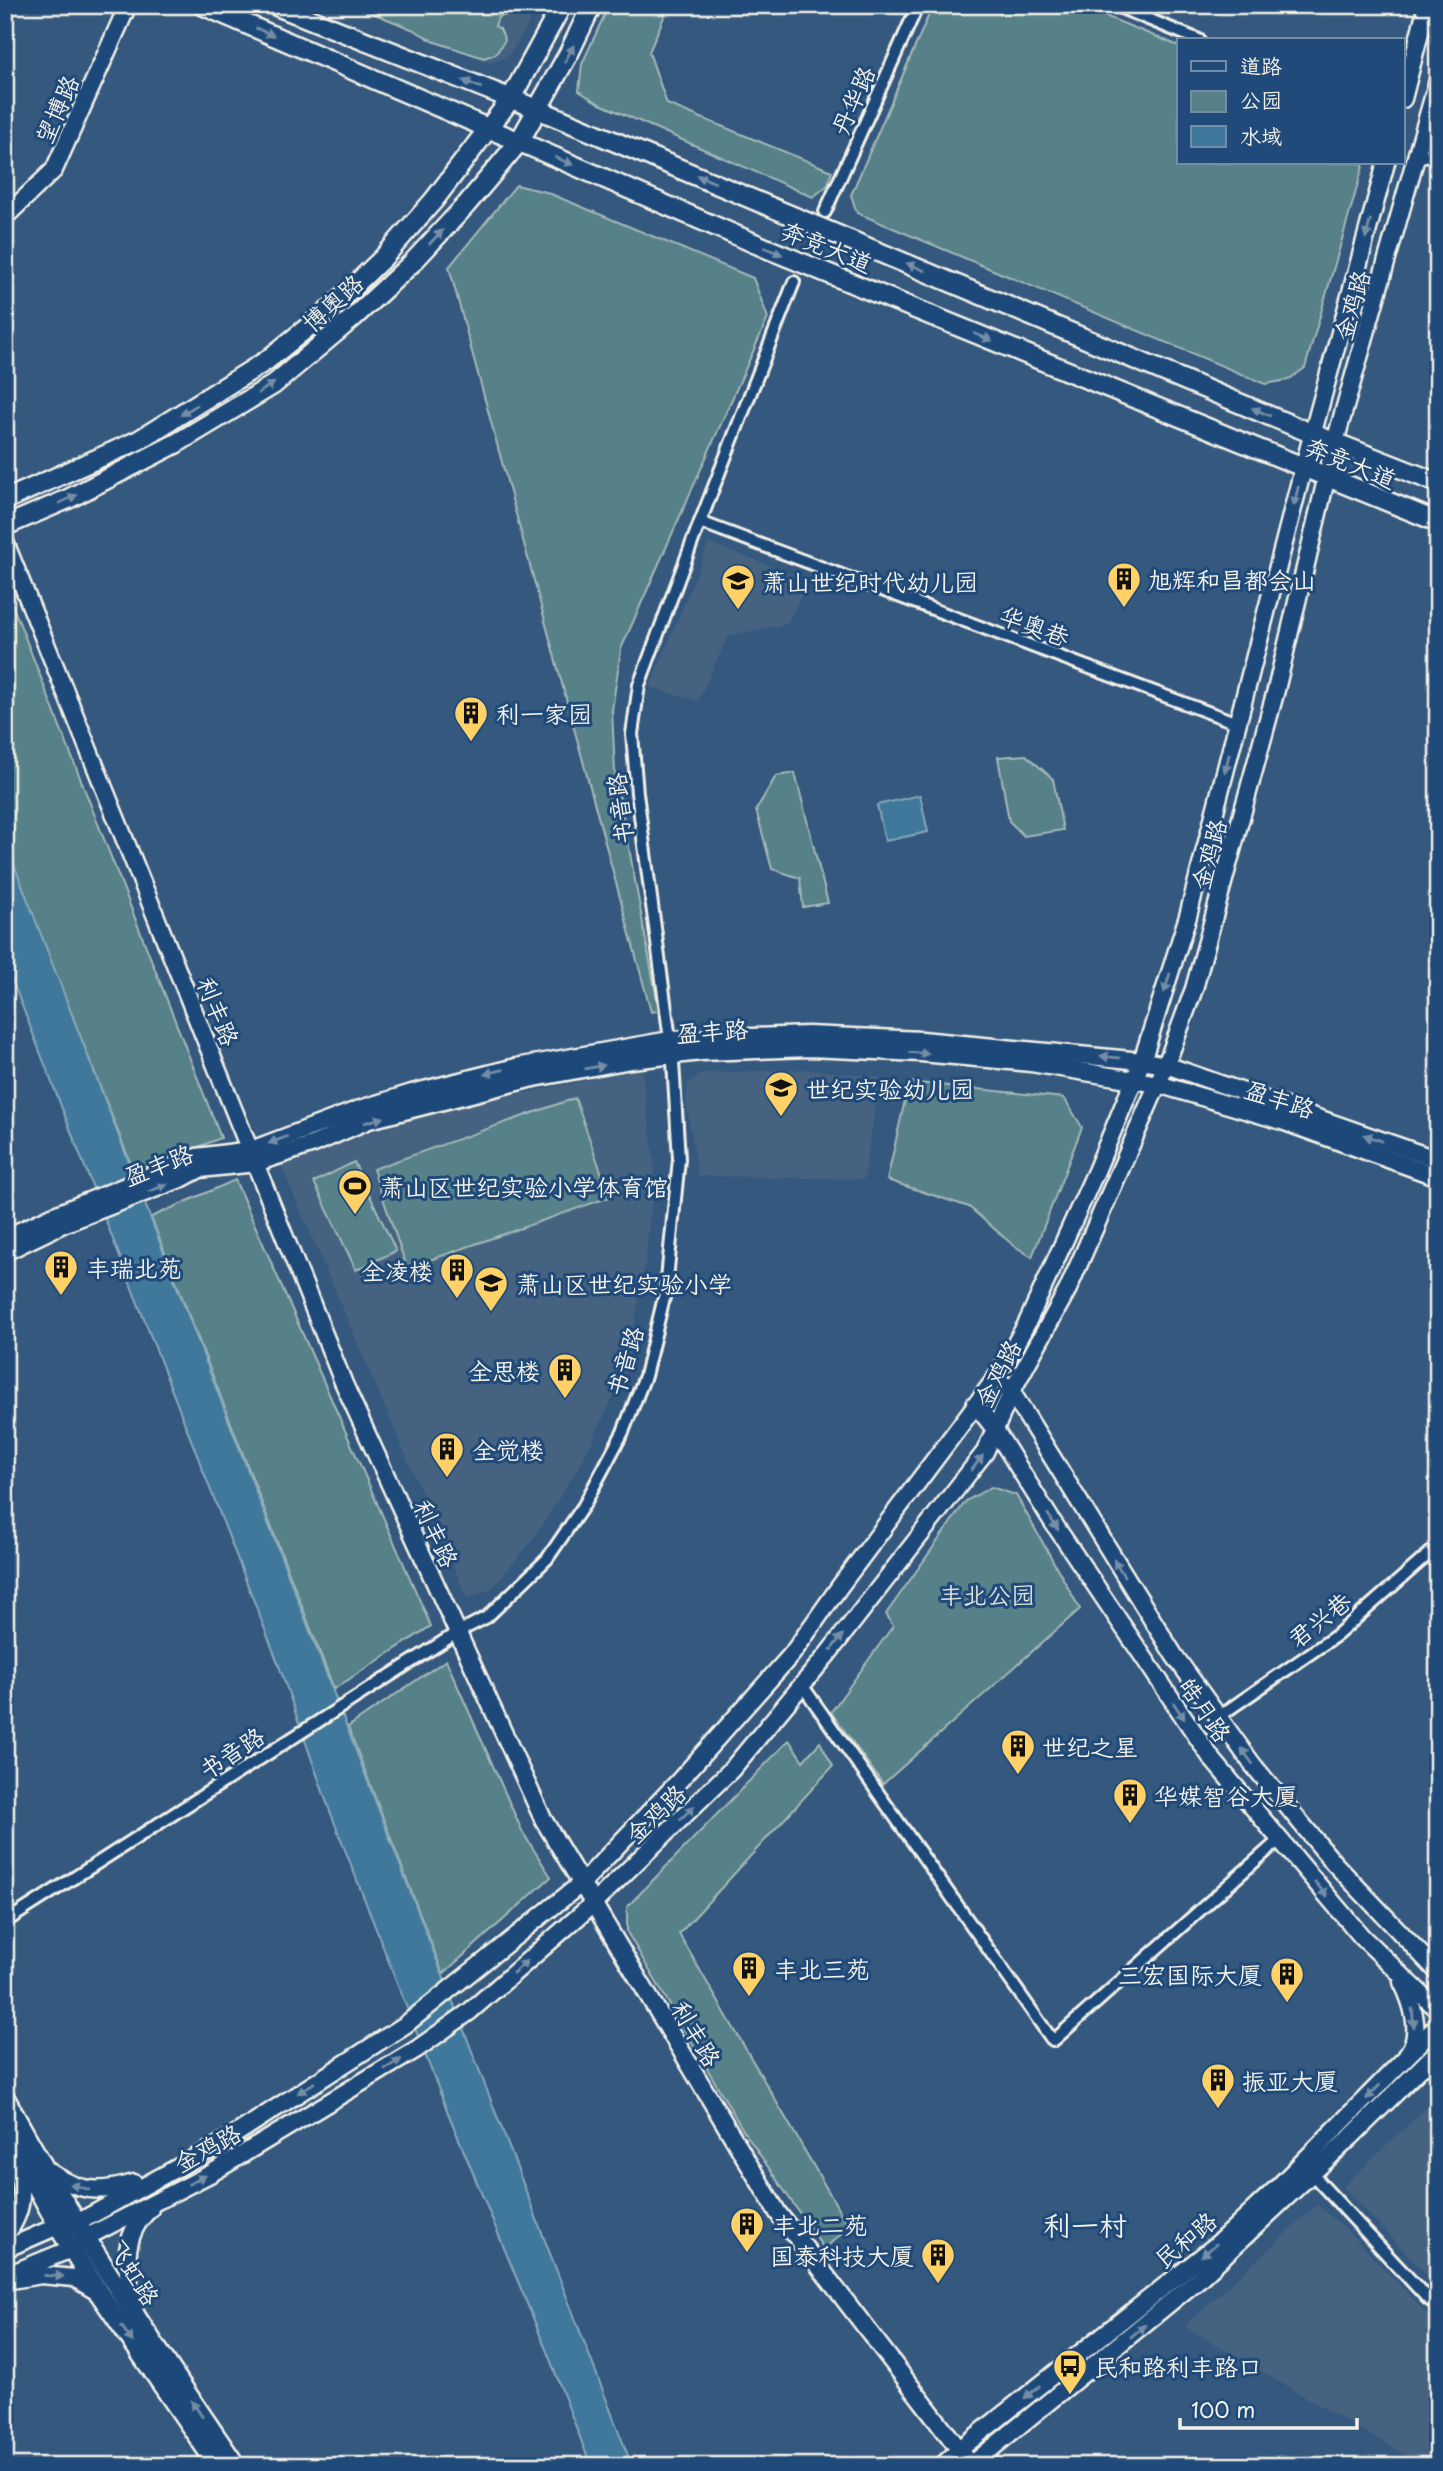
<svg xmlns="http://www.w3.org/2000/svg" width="1443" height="2471" font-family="'Playpen Sans','LXGW WenKai TC',sans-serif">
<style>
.built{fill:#446281}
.green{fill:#568188;stroke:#a5b9b8;stroke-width:2}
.water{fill:#40789b;stroke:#88a8ba;stroke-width:2}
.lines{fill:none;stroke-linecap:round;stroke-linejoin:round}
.street-casing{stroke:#f4f1e8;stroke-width:16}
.secondary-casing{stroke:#f4f1e8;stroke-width:21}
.primary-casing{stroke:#f4f1e8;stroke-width:23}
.street{stroke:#1f4a7a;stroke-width:10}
.secondary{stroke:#1f4a7a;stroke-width:16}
.primary{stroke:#1f4a7a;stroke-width:18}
.oneway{fill:#748da6}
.labels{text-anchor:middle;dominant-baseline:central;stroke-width:6;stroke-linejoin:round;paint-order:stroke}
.street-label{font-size:24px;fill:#f4f1e8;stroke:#1f4a7a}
.poi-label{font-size:24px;fill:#f4f1e8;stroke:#1f4a7a;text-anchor:start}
.park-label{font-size:24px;fill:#dce0da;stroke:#1f4a7a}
.quarter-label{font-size:28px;fill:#f4f1e8;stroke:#1f4a7a}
</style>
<rect width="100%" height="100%" fill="#35587e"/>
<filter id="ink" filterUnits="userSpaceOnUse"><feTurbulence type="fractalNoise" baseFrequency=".0143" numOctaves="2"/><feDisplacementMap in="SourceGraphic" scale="14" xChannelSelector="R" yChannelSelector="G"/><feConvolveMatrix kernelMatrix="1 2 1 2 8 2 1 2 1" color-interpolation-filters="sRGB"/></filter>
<g filter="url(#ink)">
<g class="built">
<path d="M359 5H536L525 31 507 57 489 63Z"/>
<path d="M709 543 809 580 787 624 728 636 698 701 650 687Z"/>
<path d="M642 1069 655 1169 646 1256 627 1369 583 1460 532 1541 491 1589 467 1598 279 1161 444 1109Z"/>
<path d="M804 1069 880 1077 864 1179 698 1176 686 1102 688 1083 703 1073Z"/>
<path d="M1438 2096V2287L1343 2187Z"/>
<path d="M1317 2205 1345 2228 1438 2325V2466H1423L1184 2326Z"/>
</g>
<g class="green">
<path d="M353 5H507L509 9 507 15 498 17 495 26 500 29 505 40 496 54 484 58 435 42 414 30Z"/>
<path d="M609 5H669L649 52 667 104 832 171 828 185 813 197 600 104 579 91 582 64Z"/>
<path d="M933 5H1078L1179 46V163H1364L1305 368 1288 380 1265 384 857 213 851 195Z"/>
<path d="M516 185 546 192 753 278 768 318 621 649 612 710 615 772 659 1011 651 1012 449 267Z"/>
<path d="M5 586 221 1138 134 1172 5 846Z"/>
<path d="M1026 755 1053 779 1063 830 1024 836 1009 821 998 757Z"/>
<path d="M795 773 828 903 803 907 800 878 772 869 756 810 776 776Z"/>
<path d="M909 1082 1064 1098 1082 1127 1032 1257 1013 1245 969 1207 887 1180Z"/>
<path d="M575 1098 610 1197 407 1268 373 1169Z"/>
<path d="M354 1162 396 1251 356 1270 314 1182Z"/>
<path d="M235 1180 431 1626 334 1689 151 1217Z"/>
<path d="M991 1487 1016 1495 1080 1609 883 1784 831 1712 893 1626 886 1614 966 1501Z"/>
<path d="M446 1660 522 1831 551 1877 443 1974 348 1727Z"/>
<path d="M789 1740 803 1761 820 1742 833 1766 679 1934 849 2227 824 2249 743 2130 627 1932V1907Z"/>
</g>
<g class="water">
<path d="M920 795 928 832 885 841 877 805Z"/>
<path d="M5 841 632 2466H591L548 2354 446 2108 328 1806 278 1663 5 962Z"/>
</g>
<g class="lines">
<g class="street-casing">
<g id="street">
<path d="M1114 5 1199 40"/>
<path d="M1417 158 1438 153"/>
<path d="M825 212 918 5"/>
<path d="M700 522 1237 723"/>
<path d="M802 1685 1053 2041 1279 1840"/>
<path d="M1218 1717 1337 1635 1438 1546"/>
<path d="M5 1922 458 1632 487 1617 547 1559 584 1505 623 1432 645 1376 666 1289 679 1159 673 1062 637 793 632 734 639 685 693 540 794 282"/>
<path d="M1310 2172 1428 2299 1438 2306"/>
</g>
</g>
<g class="secondary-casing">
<g id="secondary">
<path d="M1403 99 1427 5"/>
<path d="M5 217 54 170 128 5"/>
<path d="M5 542 344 1384 543 1819 778 2213 972 2466"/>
<path d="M5 1238 52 1216 197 1157 251 1150 357 1110 412 1093 516 1067 670 1040 808 1035 922 1040 1142 1061 1166 1065 1438 1160"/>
<path d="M5 1252 63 1224 183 1178 200 1169 256 1163 314 1144 369 1120 529 1079 631 1060 701 1052 810 1048 921 1053 1031 1063 1158 1084 1282 1121 1438 1177"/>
<path d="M1008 1386 1174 1655 1253 1765 1334 1863 1438 1972"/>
<path d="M975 1404 994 1428 1052 1521 1212 1759 1362 1937 1438 2010"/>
<path d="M1402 1982C1412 2001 1423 2034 1408 2053"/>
<path d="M44 2168C77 2191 95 2195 134 2183"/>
<path d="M5 2236C27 2207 23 2186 13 2153"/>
<path d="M5 2249 58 2226 77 2223 220 2144 405 2025 582 1883 678 1782 792 1654 840 1586 998 1375 1027 1323 1096 1171 1142 1061 1188 916 1303 469 1386 163"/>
<path d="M5 2276 71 2249 85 2238 210 2174 417 2049 469 2012 594 1903 732 1769 827 1655 985 1452 1012 1391 1068 1289 1166 1065 1194 989 1276 690 1335 442 1438 80"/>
<path d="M11 2280 41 2275 74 2278 99 2293"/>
<path d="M135 2312C127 2275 118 2237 150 2209"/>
<path d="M942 2466 960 2449 1215 2246 1278 2187 1438 2025"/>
<path d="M970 2466 1199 2279 1351 2137 1438 2051"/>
</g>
</g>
<g class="primary-casing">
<g id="primary">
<path d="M202 5 768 249 1438 522"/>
<path d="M274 5 537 109 1313 434 1438 483"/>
<path d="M5 500 139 440 266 361 328 311 383 258 434 200 510 100 562 5"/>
<path d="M5 526 68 499 177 443 273 385 354 317 412 263 466 205 519 142 569 53 592 5"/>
<path d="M5 2098C74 2226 154 2346 236 2466"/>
<path d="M5 2128 58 2226 99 2293 218 2466"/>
</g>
</g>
<use href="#street" class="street"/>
<use href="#secondary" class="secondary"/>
<use href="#primary" class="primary"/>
</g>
<defs><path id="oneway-solid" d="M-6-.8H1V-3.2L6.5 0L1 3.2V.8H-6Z" transform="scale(1.75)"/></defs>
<g class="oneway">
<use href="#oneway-solid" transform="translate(265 32) rotate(23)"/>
<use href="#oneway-solid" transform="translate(569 54) rotate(-62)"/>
<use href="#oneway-solid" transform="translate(472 84) rotate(-158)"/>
<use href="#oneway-solid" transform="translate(564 161) rotate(23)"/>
<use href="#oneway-solid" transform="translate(706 179) rotate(-158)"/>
<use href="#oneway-solid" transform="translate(1368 229) rotate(105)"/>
<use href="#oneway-solid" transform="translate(436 237) rotate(-47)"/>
<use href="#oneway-solid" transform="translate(773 251) rotate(22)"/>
<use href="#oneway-solid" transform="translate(916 267) rotate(-157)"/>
<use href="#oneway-solid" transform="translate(983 337) rotate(22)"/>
<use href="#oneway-solid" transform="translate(266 388) rotate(-33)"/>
<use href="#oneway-solid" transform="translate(189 410) rotate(148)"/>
<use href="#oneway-solid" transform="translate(1261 412) rotate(-157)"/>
<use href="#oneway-solid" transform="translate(1296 496) rotate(104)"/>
<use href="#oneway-solid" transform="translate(68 499) rotate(-25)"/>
<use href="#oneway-solid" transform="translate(1227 763) rotate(104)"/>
<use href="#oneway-solid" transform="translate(1167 983) rotate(107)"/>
<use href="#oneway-solid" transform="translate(919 1053) rotate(4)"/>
<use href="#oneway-solid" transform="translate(1110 1057) rotate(-174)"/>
<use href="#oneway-solid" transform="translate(595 1067) rotate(-10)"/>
<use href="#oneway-solid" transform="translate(494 1072) rotate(166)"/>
<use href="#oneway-solid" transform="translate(374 1120) rotate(-17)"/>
<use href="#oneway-solid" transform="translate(1373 1138) rotate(-161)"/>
<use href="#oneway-solid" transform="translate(278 1140) rotate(159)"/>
<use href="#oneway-solid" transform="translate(158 1188) rotate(-21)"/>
<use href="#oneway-solid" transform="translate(977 1463) rotate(-53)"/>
<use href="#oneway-solid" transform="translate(1053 1522) rotate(57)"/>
<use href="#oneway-solid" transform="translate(1119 1568) rotate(-122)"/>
<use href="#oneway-solid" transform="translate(837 1642) rotate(-52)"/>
<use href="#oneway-solid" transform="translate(1179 1711) rotate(56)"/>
<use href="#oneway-solid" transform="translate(1247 1756) rotate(-126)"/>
<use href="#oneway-solid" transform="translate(687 1813) rotate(-44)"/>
<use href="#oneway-solid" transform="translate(1321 1889) rotate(50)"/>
<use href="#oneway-solid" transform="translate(520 1967) rotate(-41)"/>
<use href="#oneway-solid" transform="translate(1413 2018) rotate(85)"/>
<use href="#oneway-solid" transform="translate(393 2064) rotate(-31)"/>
<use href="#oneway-solid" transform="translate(306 2088) rotate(147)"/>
<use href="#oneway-solid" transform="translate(1373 2092) rotate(134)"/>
<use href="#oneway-solid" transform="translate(197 2180) rotate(-27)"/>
<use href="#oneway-solid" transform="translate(80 2187) rotate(-164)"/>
<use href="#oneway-solid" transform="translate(1209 2250) rotate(140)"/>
<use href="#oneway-solid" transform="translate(54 2276) rotate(3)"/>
<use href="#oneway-solid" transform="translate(1138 2331) rotate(-40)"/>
<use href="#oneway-solid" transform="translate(127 2334) rotate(55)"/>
<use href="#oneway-solid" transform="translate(1032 2392) rotate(141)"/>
<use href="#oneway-solid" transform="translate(197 2409) rotate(-124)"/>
</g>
</g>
<defs>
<g id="building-pin" transform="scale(1.75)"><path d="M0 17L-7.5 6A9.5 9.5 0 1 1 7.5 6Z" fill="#ffd166" stroke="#1f4a7a"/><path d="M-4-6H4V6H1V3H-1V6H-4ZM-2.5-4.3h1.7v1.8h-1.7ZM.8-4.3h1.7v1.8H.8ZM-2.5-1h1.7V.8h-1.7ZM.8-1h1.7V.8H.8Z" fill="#111"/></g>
<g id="school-pin" transform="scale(1.75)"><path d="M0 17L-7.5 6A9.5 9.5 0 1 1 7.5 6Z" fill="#ffd166" stroke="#1f4a7a"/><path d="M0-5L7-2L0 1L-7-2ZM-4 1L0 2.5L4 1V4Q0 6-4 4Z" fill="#111"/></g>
<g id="stadium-pin" transform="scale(1.75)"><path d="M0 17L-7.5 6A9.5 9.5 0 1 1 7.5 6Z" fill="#ffd166" stroke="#1f4a7a"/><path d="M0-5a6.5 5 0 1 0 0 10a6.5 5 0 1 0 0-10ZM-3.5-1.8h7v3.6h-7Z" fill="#111"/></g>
<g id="bus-pin" transform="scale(1.75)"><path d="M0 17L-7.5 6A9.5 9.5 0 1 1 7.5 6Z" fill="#ffd166" stroke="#1f4a7a"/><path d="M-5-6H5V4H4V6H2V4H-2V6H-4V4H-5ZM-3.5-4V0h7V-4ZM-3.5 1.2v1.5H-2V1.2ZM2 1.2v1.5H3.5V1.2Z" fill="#111"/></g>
</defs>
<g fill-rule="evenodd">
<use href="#building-pin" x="1124" y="579"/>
<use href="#school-pin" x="738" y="581"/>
<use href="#building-pin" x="471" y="713"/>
<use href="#school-pin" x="781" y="1088"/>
<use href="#stadium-pin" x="355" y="1186"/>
<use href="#building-pin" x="61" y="1267"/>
<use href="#building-pin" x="457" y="1270"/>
<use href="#school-pin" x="491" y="1283"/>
<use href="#building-pin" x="565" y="1370"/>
<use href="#building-pin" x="447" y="1449"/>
<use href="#building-pin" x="1018" y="1746"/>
<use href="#building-pin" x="1130" y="1795"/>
<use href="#building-pin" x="749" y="1968"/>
<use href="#building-pin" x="1287" y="1974"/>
<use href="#building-pin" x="1218" y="2080"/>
<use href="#building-pin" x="747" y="2224"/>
<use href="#building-pin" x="938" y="2255"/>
<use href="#bus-pin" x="1070" y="2366"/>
</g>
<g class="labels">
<g class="street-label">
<text transform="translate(852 100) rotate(-66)">丹华路</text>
<text transform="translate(56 109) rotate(-66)">望博路</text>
<text transform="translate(827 246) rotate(22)">奔竞大道</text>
<text transform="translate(332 302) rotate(-42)">博奥路</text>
<text transform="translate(1351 305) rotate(-74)">金鸡路</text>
<text transform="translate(1351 462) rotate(22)">奔竞大道</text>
<text transform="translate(1035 625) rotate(20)">华奥巷</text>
<text transform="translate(619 809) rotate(-97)">书音路</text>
<text transform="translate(1208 854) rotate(-75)">金鸡路</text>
<text transform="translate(219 1011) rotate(68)">利丰路</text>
<text transform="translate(712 1030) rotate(-4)">盈丰路</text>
<text transform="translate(1280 1098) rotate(18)">盈丰路</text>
<text transform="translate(158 1164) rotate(-21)">盈丰路</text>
<text transform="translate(624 1361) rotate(-73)">书音路</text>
<text transform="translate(997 1373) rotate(-63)">金鸡路</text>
<text transform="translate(437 1533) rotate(65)">利丰路</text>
<text transform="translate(1319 1619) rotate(-38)">君兴巷</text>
<text transform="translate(1206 1709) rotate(56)">皓月路</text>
<text transform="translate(231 1752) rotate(-33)">书音路</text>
<text transform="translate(655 1813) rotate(-44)">金鸡路</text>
<text transform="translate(697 2033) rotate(59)">利丰路</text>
<text transform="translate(207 2147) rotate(-29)">金鸡路</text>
<text transform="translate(1185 2239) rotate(-40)">民和路</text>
<text transform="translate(135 2272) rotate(58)">飞虹路</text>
</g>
<g class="poi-label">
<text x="1148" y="579">旭辉和昌都会山</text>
<text x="762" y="581">萧山世纪时代幼儿园</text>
<text x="496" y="713">利一家园</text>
<text x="806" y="1088">世纪实验幼儿园</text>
<text x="380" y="1186">萧山区世纪实验小学体育馆</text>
<text x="86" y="1267">丰瑞北苑</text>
<text x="433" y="1270" text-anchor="end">全凌楼</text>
<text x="516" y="1283">萧山区世纪实验小学</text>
<text x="540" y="1370" text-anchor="end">全思楼</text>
<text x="472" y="1449">全觉楼</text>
<text x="1042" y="1746">世纪之星</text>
<text x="1154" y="1795">华媒智谷大厦</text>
<text x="774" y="1968">丰北三苑</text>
<text x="1262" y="1974" text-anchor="end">三宏国际大厦</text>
<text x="1242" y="2080">振亚大厦</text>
<text x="772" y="2224">丰北二苑</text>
<text x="914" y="2255" text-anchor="end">国泰科技大厦</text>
<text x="1094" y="2366">民和路利丰路口</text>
</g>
<g class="park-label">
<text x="987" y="1594">丰北公园</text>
</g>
<g class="quarter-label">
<text x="1085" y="2224">利一村</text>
</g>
</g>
<rect width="1443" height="2471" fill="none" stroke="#1f4a7a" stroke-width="28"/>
<rect x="14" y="14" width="1415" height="2443" fill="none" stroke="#f4f1e8" stroke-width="2.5" filter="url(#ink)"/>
<rect x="1177" y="38" width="228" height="126" fill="#1f4a7a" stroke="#748da6" stroke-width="2"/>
<rect x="1191" y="61" width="35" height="10" fill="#1f4a7a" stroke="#748da6" stroke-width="2"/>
<text x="1240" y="74" font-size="21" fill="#f4f1e8">道路</text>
<rect x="1191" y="91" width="35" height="21" fill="#568188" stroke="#748da6" stroke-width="2"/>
<text x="1240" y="108" font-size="21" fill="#f4f1e8">公园</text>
<rect x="1191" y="126" width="35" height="21" fill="#40789b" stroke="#748da6" stroke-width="2"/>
<text x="1240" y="144" font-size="21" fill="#f4f1e8">水域</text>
<path d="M1180 2418v10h177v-10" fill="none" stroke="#f4f1e8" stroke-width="3.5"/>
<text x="1191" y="2418" font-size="21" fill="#f4f1e8" stroke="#1f4a7a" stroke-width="5" paint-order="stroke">100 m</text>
</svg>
